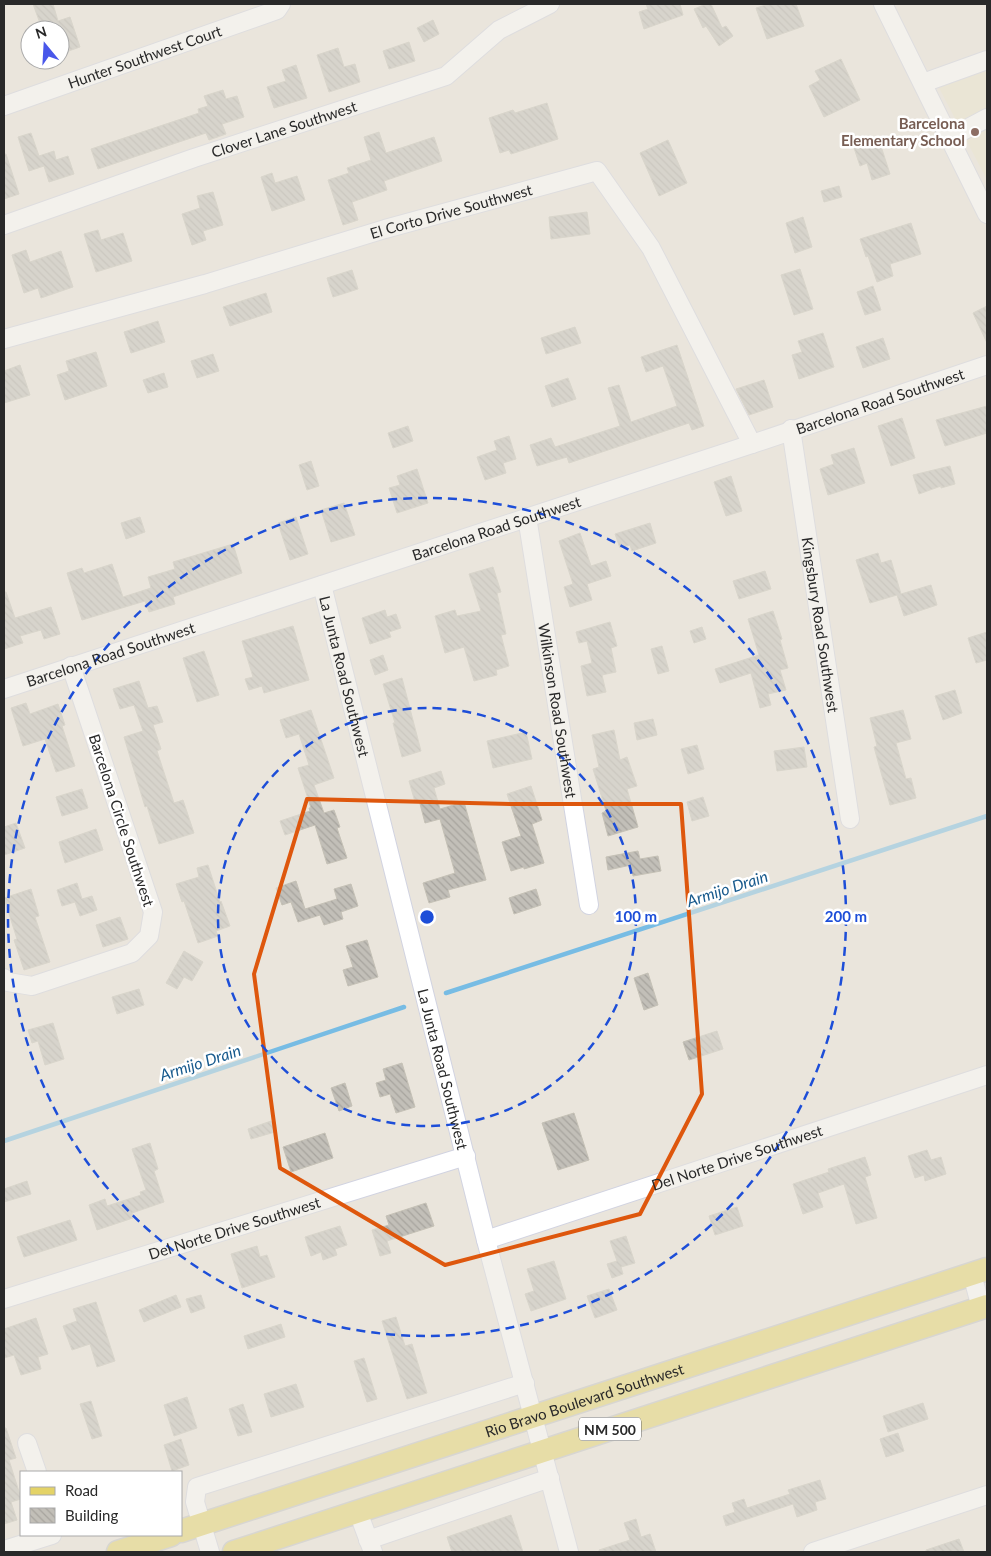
<svg xmlns="http://www.w3.org/2000/svg" width="991" height="1556" font-family="Lato,sans-serif">
<style>
.education{fill:#eae4cc}
.lines{fill:none;stroke-linecap:round;stroke-linejoin:round}
.stream{stroke:#77bce4;stroke-width:4.5}
.building{fill:url(#building-back-hatch);stroke:#c5c1b6}
.minor-casing{stroke:#d1d3e1;stroke-width:20}
.major-casing{stroke:#c3c3c3;stroke-width:25}
.minor{stroke:#fff;stroke-width:18}
.major{stroke:#e4d367;stroke-width:22}
.marked{fill:none;stroke:#de570d;stroke-width:4;stroke-linejoin:round}
.ring{fill:none;stroke:#1d4ed8;stroke-width:2.5;stroke-dasharray:9 6}
.education-dot{fill:#8d6e63;stroke:#fff;stroke-width:2}
.labels{text-anchor:middle;dominant-baseline:central;stroke-width:5;stroke-linejoin:round;paint-order:stroke}
.shield{fill:#fff;stroke:#696969;stroke-width:1}
.shield-label{font-size:14px;font-weight:bold;fill:#292929}
.street-label{font-size:15px;fill:#292929;stroke:#fff}
.education-label{font-size:15px;font-weight:bold;fill:#785e54;stroke:#fff;text-anchor:end}
.water-label{font-size:16px;font-style:italic;fill:#185a8d;stroke:#fff}
.centre{fill:#1d4ed8;stroke:#fff;stroke-width:2.5}
.ring-label{font-size:15px;text-anchor:middle;font-weight:bold;fill:#1d4ed8;stroke:#fff;stroke-width:5;stroke-linejoin:round;paint-order:stroke}
</style>
<defs>
<pattern id="building-back-hatch" width="6" height="6" patternUnits="userSpaceOnUse" patternTransform="scale(1.25)"><rect width="6" height="6" fill="#c2bfb8"/><path d="M-1 5l2 2M0 0l6 6M5-1l2 2" fill="none" stroke="#a7a49e"/></pattern>
</defs>
<rect width="100%" height="100%" fill="#eae5dc"/>
<path class="education" d="M987 69V180L937 84Z"/>
<g class="lines">
<g class="stream">
<path d="M446 993 987 816"/>
<path d="M4 1141 404 1007"/>
</g>
</g>
<g class="building">
<path d="M33 4H53L58 21 70 17 80 47 60 54V30H37V28L41 26Z"/>
<path d="M646 4H680L683 15 644 29 639 12 648 9Z"/>
<path d="M706 4H711L722 28 726 26 733 36 719 46 706 26 703 28 694 9Z"/>
<path d="M769 4H796L804 26 767 39 756 8Z"/>
<path d="M433 20 439 34 424 42 417 28Z"/>
<path d="M409 42 415 61 389 69 383 51Z"/>
<path d="M338 48 344 67 355 64 360 82 329 92 317 55Z"/>
<path d="M841 59 860 100 824 117 809 86 820 80 815 71Z"/>
<path d="M296 65 307 98 274 108 267 87 286 81 282 70Z"/>
<path d="M223 90 226 99 237 96 244 117 222 124 226 134 209 140 206 133 98 169 91 149 199 113 198 109 208 106 204 96Z"/>
<path d="M547 103 558 139 511 154 509 150 500 153 489 118 513 110 515 113Z"/>
<path d="M379 132 386 153 434 137 442 161 384 181 387 190 352 202 358 220 343 225 328 180 349 173 347 168 371 160 364 137Z"/>
<path d="M31 133 39 156 54 151 56 160 68 156 74 174 49 182 44 166 29 171 18 137Z"/>
<path d="M668 140 687 183 659 196 640 153Z"/>
<path d="M879 140 890 174 872 180 867 163 860 166 854 148Z"/>
<path d="M4 154H6L19 194 4 199Z"/>
<path d="M272 173 275 183 297 176 305 200 272 211 261 177Z"/>
<path d="M839 186 842 197 824 202 821 191Z"/>
<path d="M213 192 223 225 203 231 206 240 192 245 182 214 200 208 197 196Z"/>
<path d="M587 212 590 234 551 239 549 217Z"/>
<path d="M803 217 812 247 795 253 786 223Z"/>
<path d="M911 223 921 254 890 264 893 276 877 282 868 256 866 257 860 239Z"/>
<path d="M98 230 101 240 123 233 132 261 96 272 84 234Z"/>
<path d="M26 250 30 262 61 251 73 287 41 298 38 288 24 293 12 255Z"/>
<path d="M800 269 813 309 794 315 781 275Z"/>
<path d="M352 270 358 289 333 297 327 278Z"/>
<path d="M873 286 881 310 865 315 857 292Z"/>
<path d="M266 293 272 312 230 326 223 307Z"/>
<path d="M987 306V343L973 313Z"/>
<path d="M158 321 165 342 131 353 124 332Z"/>
<path d="M575 327 581 343 546 354 541 338Z"/>
<path d="M823 333 834 367 799 379 792 355 802 352 798 341Z"/>
<path d="M883 338 890 359 863 368 856 347Z"/>
<path d="M677 345 704 426 692 430 689 423 569 463 567 457 537 466 530 445 551 438 555 447 620 426 608 388 619 385 631 422 677 406 663 366 646 372 641 357Z"/>
<path d="M96 352 107 386 65 400 57 375 69 371 66 361Z"/>
<path d="M213 354 219 371 197 378 191 361Z"/>
<path d="M20 365 30 395 4 403V371Z"/>
<path d="M164 373 168 387 148 393 143 380Z"/>
<path d="M568 378 576 399 552 407 545 386Z"/>
<path d="M764 380 773 407 749 415 736 389Z"/>
<path d="M987 406V433L945 446 936 420Z"/>
<path d="M902 418 915 458 891 466 878 426Z"/>
<path d="M408 426 413 441 393 448 388 433Z"/>
<path d="M509 436 516 459 503 463 506 473 485 480 477 457 497 450 494 441Z"/>
<path d="M854 448 865 483 828 495 820 469 834 464 831 455Z"/>
<path d="M311 461 319 486 307 490 299 465Z"/>
<path d="M950 466 955 484 941 488V486L919 494 913 475Z"/>
<path d="M417 469 428 503 397 513 389 488 400 485 397 476Z"/>
<path d="M731 476 742 511 726 516 714 482Z"/>
<path d="M344 503 355 535 331 542 321 510Z"/>
<path d="M140 517 145 532 126 539 121 523Z"/>
<path d="M296 517 308 554 290 560 278 523Z"/>
<path d="M650 523 656 543 632 551 630 545 620 548 615 534Z"/>
<path d="M580 533 591 566 606 561 611 576 587 584 592 600 570 607 564 587 573 584 559 541Z"/>
<path d="M233 544 242 573 173 597 175 604 149 612 145 601 82 620 67 573 82 568 84 573 112 564 123 597 151 588 148 577 175 569 173 562Z"/>
<path d="M878 553 881 563 891 560 901 594 931 585 937 605 904 616 897 595 870 603 856 560Z"/>
<path d="M493 567 501 592 497 593 506 634 501 635 509 666 496 670 497 675 474 681 464 647 445 653 435 616 455 610 457 616 481 611 469 574Z"/>
<path d="M765 571 771 589 739 599 733 581Z"/>
<path d="M4 592H6L15 618 51 607 60 634 44 639 41 630 20 636 23 643 4 649Z"/>
<path d="M385 610 387 617 396 614 401 628 389 632 391 637 370 644 362 618Z"/>
<path d="M773 611 782 639 780 640 788 668 780 670 786 690 768 694 771 705 760 708 751 673 720 683 715 669 759 655 748 619Z"/>
<path d="M610 622 617 646 611 648 616 672 602 675 606 692 587 696 581 666 592 663 587 641 579 643 576 632Z"/>
<path d="M293 626 309 680 264 693 262 686 249 690 245 679 253 677 242 641Z"/>
<path d="M702 627 706 639 694 643 690 631Z"/>
<path d="M987 632V660L976 663 968 638Z"/>
<path d="M662 646 669 671 658 674 651 649Z"/>
<path d="M204 651 219 695 197 702 183 658Z"/>
<path d="M383 655 388 670 375 675 370 660Z"/>
<path d="M402 678 421 751 402 757 393 723H395L383 684Z"/>
<path d="M139 681 148 708 157 706 163 722 153 725 161 749 157 751 174 803 183 800 194 833 159 844 147 806 145 807 124 737 143 731 134 705 120 709 113 689Z"/>
<path d="M955 690 962 713 943 720 935 696Z"/>
<path d="M26 703 30 714 58 704 65 725 62 726 75 766 56 772 45 739 23 746 11 708Z"/>
<path d="M311 710 334 778 314 785 324 813 334 810 340 827 337 828 347 858 327 864 315 825 285 835 280 821 310 811 309 808H311L298 768 309 765 299 734 286 738 280 720Z"/>
<path d="M903 710 911 739 896 743 906 779 911 778 916 798 890 805 874 747 877 746 870 718Z"/>
<path d="M653 719 657 735 637 740 634 723Z"/>
<path d="M614 730 620 760 627 757 637 786 627 789 638 827 608 836 602 813 606 811 593 769 599 767 592 735Z"/>
<path d="M526 732 532 759 493 768 487 741Z"/>
<path d="M697 745 704 769 688 774 681 749Z"/>
<path d="M804 747 807 767 777 771 774 751Z"/>
<path d="M441 771 445 784 434 788 440 809 464 802 486 880 448 890 450 897 429 903 423 883 455 873 440 819 425 823 419 800 415 802 409 781Z"/>
<path d="M531 786 542 820 532 824 544 863 524 869V867L511 871 502 842 521 836 507 794Z"/>
<path d="M82 789 88 808 62 816 56 797Z"/>
<path d="M703 797 709 816 692 821 687 802Z"/>
<path d="M16 823 25 848 4 855V827Z"/>
<path d="M96 829 103 850 65 863 59 842Z"/>
<path d="M638 851 640 859 658 856 661 871 633 876 631 865 608 870 606 857Z"/>
<path d="M208 865 220 902 221 901 230 926 216 931 218 936 198 943 184 901 182 902 176 884 199 877 197 868Z"/>
<path d="M296 881 305 909 337 899 334 889 351 884 358 906 341 912 343 919 324 925 320 915 298 922 291 902 282 905 276 888Z"/>
<path d="M77 883 82 899 92 896 97 910 80 916 75 902 62 906 57 890Z"/>
<path d="M31 889 39 916 35 917 50 962 24 970 14 940 17 939 4 898Z"/>
<path d="M536 889 541 905 514 914 509 898Z"/>
<path d="M120 917 128 939 103 947 96 925Z"/>
<path d="M367 940 378 977 348 986 343 970 353 967 346 946Z"/>
<path d="M184 951 203 962 192 981 184 977 177 989 166 983Z"/>
<path d="M648 973 658 1005 644 1010 634 978Z"/>
<path d="M139 989 144 1005 117 1014 112 997Z"/>
<path d="M53 1023 64 1059 45 1065 38 1041 32 1043 28 1030Z"/>
<path d="M717 1031 723 1049 689 1060 683 1042Z"/>
<path d="M402 1063 415 1107 396 1113 390 1094 380 1097 376 1083 386 1080 383 1069Z"/>
<path d="M345 1083 352 1106 339 1111 331 1088Z"/>
<path d="M574 1113 589 1160 558 1170 542 1123Z"/>
<path d="M271 1121 275 1132 251 1139 248 1129Z"/>
<path d="M325 1133 333 1158 291 1172 283 1147Z"/>
<path d="M150 1143 158 1169 154 1171 164 1202 132 1213 133 1218 97 1230 89 1205 105 1199 107 1206 141 1195 140 1192 146 1190 132 1149Z"/>
<path d="M927 1150 931 1160 941 1157 946 1174 925 1181 924 1175 915 1178 908 1156Z"/>
<path d="M865 1157 871 1175 865 1177 877 1218 856 1224 844 1184 818 1193 823 1207 803 1214 793 1184 829 1172 828 1169Z"/>
<path d="M27 1181 31 1194 4 1202V1189Z"/>
<path d="M426 1203 434 1226 387 1241 391 1253 380 1256 372 1230 389 1225 386 1216Z"/>
<path d="M737 1207 743 1226 715 1235 709 1216Z"/>
<path d="M70 1220 77 1240 24 1257 17 1237Z"/>
<path d="M340 1226 347 1245 335 1249 337 1255 323 1260 321 1252 311 1256 305 1237Z"/>
<path d="M626 1236 635 1263 621 1267 623 1274 612 1278 607 1264 617 1261 610 1241Z"/>
<path d="M257 1246 260 1257 267 1255 275 1277 242 1288 231 1254Z"/>
<path d="M554 1261 566 1299 531 1311 525 1294 534 1291 527 1269Z"/>
<path d="M609 1289 617 1310 595 1318 587 1296Z"/>
<path d="M176 1295 181 1307 144 1322 139 1310Z"/>
<path d="M201 1295 205 1308 191 1313 186 1299Z"/>
<path d="M96 1302 115 1361 97 1367 90 1344 72 1350 63 1326 77 1321 73 1309Z"/>
<path d="M396 1317 405 1346 412 1344 427 1393 407 1399 382 1321Z"/>
<path d="M36 1318 48 1354 38 1357 41 1369 21 1375 14 1355 4 1358V1329Z"/>
<path d="M281 1324 285 1337 248 1349 244 1336Z"/>
<path d="M364 1358 377 1399 367 1402 354 1361Z"/>
<path d="M296 1384 304 1407 271 1417 264 1394Z"/>
<path d="M187 1397 197 1428 174 1436 164 1405Z"/>
<path d="M91 1401 102 1436 92 1439 80 1404Z"/>
<path d="M923 1403 928 1419 888 1432 883 1416Z"/>
<path d="M243 1404 252 1432 238 1436 229 1409Z"/>
<path d="M4 1428H6L16 1458 9 1460 21 1498V1499L11 1502 17 1520 4 1524Z"/>
<path d="M898 1433 904 1451 886 1457 880 1439Z"/>
<path d="M181 1439 189 1465 172 1471 164 1445Z"/>
<path d="M820 1480 826 1499 815 1502 817 1510 797 1517 793 1504 726 1526 723 1516 735 1512 732 1503 744 1499 747 1508 790 1494 788 1490Z"/>
<path d="M511 1515 523 1552H452L447 1537Z"/>
<path d="M636 1519 641 1537 650 1534 656 1552H599V1550L630 1540 624 1523Z"/>
<path d="M959 1539 964 1552H926V1550Z"/>
</g>
<g class="lines">
<g class="minor-casing">
<g id="minor">
<path d="M883 4 987 214"/>
<path d="M923 83 987 60"/>
<path id="s1" d="M4 106 277 10 281 4"/>
<path d="M947 133H959L987 118"/>
<path id="s2" d="M4 225 194 158 446 76 499 30 550 4"/>
<path id="s3" d="M4 339 205 284 385 229 597 171 651 248 752 444"/>
<path id="s4" d="M791 429 850 819"/>
<path id="s5" d="M527 517 589 905"/>
<path id="s6" d="M322 585 486 1240 569 1552"/>
<path id="s7" d="M4 689 752 444 987 365"/>
<path d="M4 978 8 982 32 986 132 953 149 936 153 912 71 666"/>
<path id="s8" d="M486 1240 987 1075"/>
<path d="M972 1274 981 1308"/>
<path id="s9" d="M4 1299 466 1156"/>
<path d="M27 1443 37 1472"/>
<path d="M358 1512 373 1552"/>
<path d="M368 1540 550 1478"/>
<path d="M4 1550 52 1535"/>
<path d="M210 1552 195 1502 197 1487 525 1383"/>
<path d="M813 1552 987 1495"/>
</g>
</g>
<g class="major-casing">
<g id="major">
<path id="s10" d="M181 1531 987 1269"/>
<path d="M118 1552 171 1535"/>
<path d="M234 1552 987 1306"/>
</g>
</g>
<use href="#minor" class="minor"/>
<use href="#major" class="major"/>
</g>
<path d="M0 0H991V1556H0ZM307 799 512 804H681L702 1094 640 1214 445 1265 280 1168 254 974Z" fill="#eae5dc" fill-opacity=".55" fill-rule="evenodd"/>
<path class="marked" d="M307 799 512 804H681L702 1094 640 1214 445 1265 280 1168 254 974Z"/>
<g class="ring">
<circle cx="427" cy="917" r="209"/>
<circle cx="427" cy="917" r="419"/>
</g>
<circle class="education-dot" cx="975" cy="132" r="5"/>
<g class="labels">
<rect class="shield" x="579" y="1417.5" width="62" height="23" rx="4"/>
<g class="shield-label">
<text x="610" y="1429">NM 500</text>
</g>
<g class="street-label">
<text stroke="none"><textPath href="#s1" startOffset="149">Hunter Southwest Court</textPath></text>
<text stroke="none"><textPath href="#s2" startOffset="296">Clover Lane Southwest</textPath></text>
<text stroke="none"><textPath href="#s3" startOffset="465">El Corto Drive Southwest</textPath></text>
<text stroke="none"><textPath href="#s7" startOffset="922">Barcelona Road Southwest</textPath></text>
<text stroke="none"><textPath href="#s7" startOffset="518">Barcelona Road Southwest</textPath></text>
<text stroke="none"><textPath href="#s4" startOffset="198">Kingsbury Road Southwest</textPath></text>
<text stroke="none"><textPath href="#s7" startOffset="112">Barcelona Road Southwest</textPath></text>
<text stroke="none"><textPath href="#s6" startOffset="94">La Junta Road Southwest</textPath></text>
<text stroke="none"><textPath href="#s5" startOffset="196">Wilkinson Road Southwest</textPath></text>
<text transform="translate(122 820) rotate(72)">Barcelona Circle Southwest</text>
<text stroke="none"><textPath href="#s6" startOffset="499">La Junta Road Southwest</textPath></text>
<text stroke="none"><textPath href="#s8" startOffset="264">Del Norte Drive Southwest</textPath></text>
<text stroke="none"><textPath href="#s9" startOffset="241">Del Norte Drive Southwest</textPath></text>
<text stroke="none"><textPath href="#s10" startOffset="424">Rio Bravo Boulevard Southwest</textPath></text>
</g>
<g class="education-label">
<text x="965" y="123">Barcelona<tspan x="965" dy="17">Elementary School</tspan></text>
</g>
<g class="water-label">
<text transform="translate(727 888) rotate(-18)">Armijo Drain</text>
<text transform="translate(200 1062) rotate(-18)">Armijo Drain</text>
</g>
</g>
<circle cx="427" cy="917" r="8" class="centre"/>
<g class="ring-label">
<text x="636" y="922">100 m</text>
<text x="846" y="922">200 m</text>
</g>
<rect width="991" height="1556" fill="none" stroke="#292929" stroke-width="10"/>
<rect x="20" y="1471" width="162" height="65" fill="#ffffff" stroke="#a9a9a9"/>
<rect x="30" y="1487" width="25" height="8" fill="#e4d367" stroke="#a9a9a9"/>
<text x="65" y="1496" font-size="15" fill="#292929">Road</text>
<rect x="30" y="1508" width="25" height="15" fill="url(#building-back-hatch)" stroke="#a9a9a9"/>
<text x="65" y="1521" font-size="15" fill="#292929">Building</text>
<g transform="translate(45 45) rotate(342)"><circle r="24" fill="#ffffff" stroke="#a9a9a9"/>
<path d="M0-4L9 19L0 12L-9 19Z" fill="#4957ea"/>
<text y="-8" font-size="14" font-weight="bold" text-anchor="middle" fill="#292929">N</text>
</g>
</svg>
